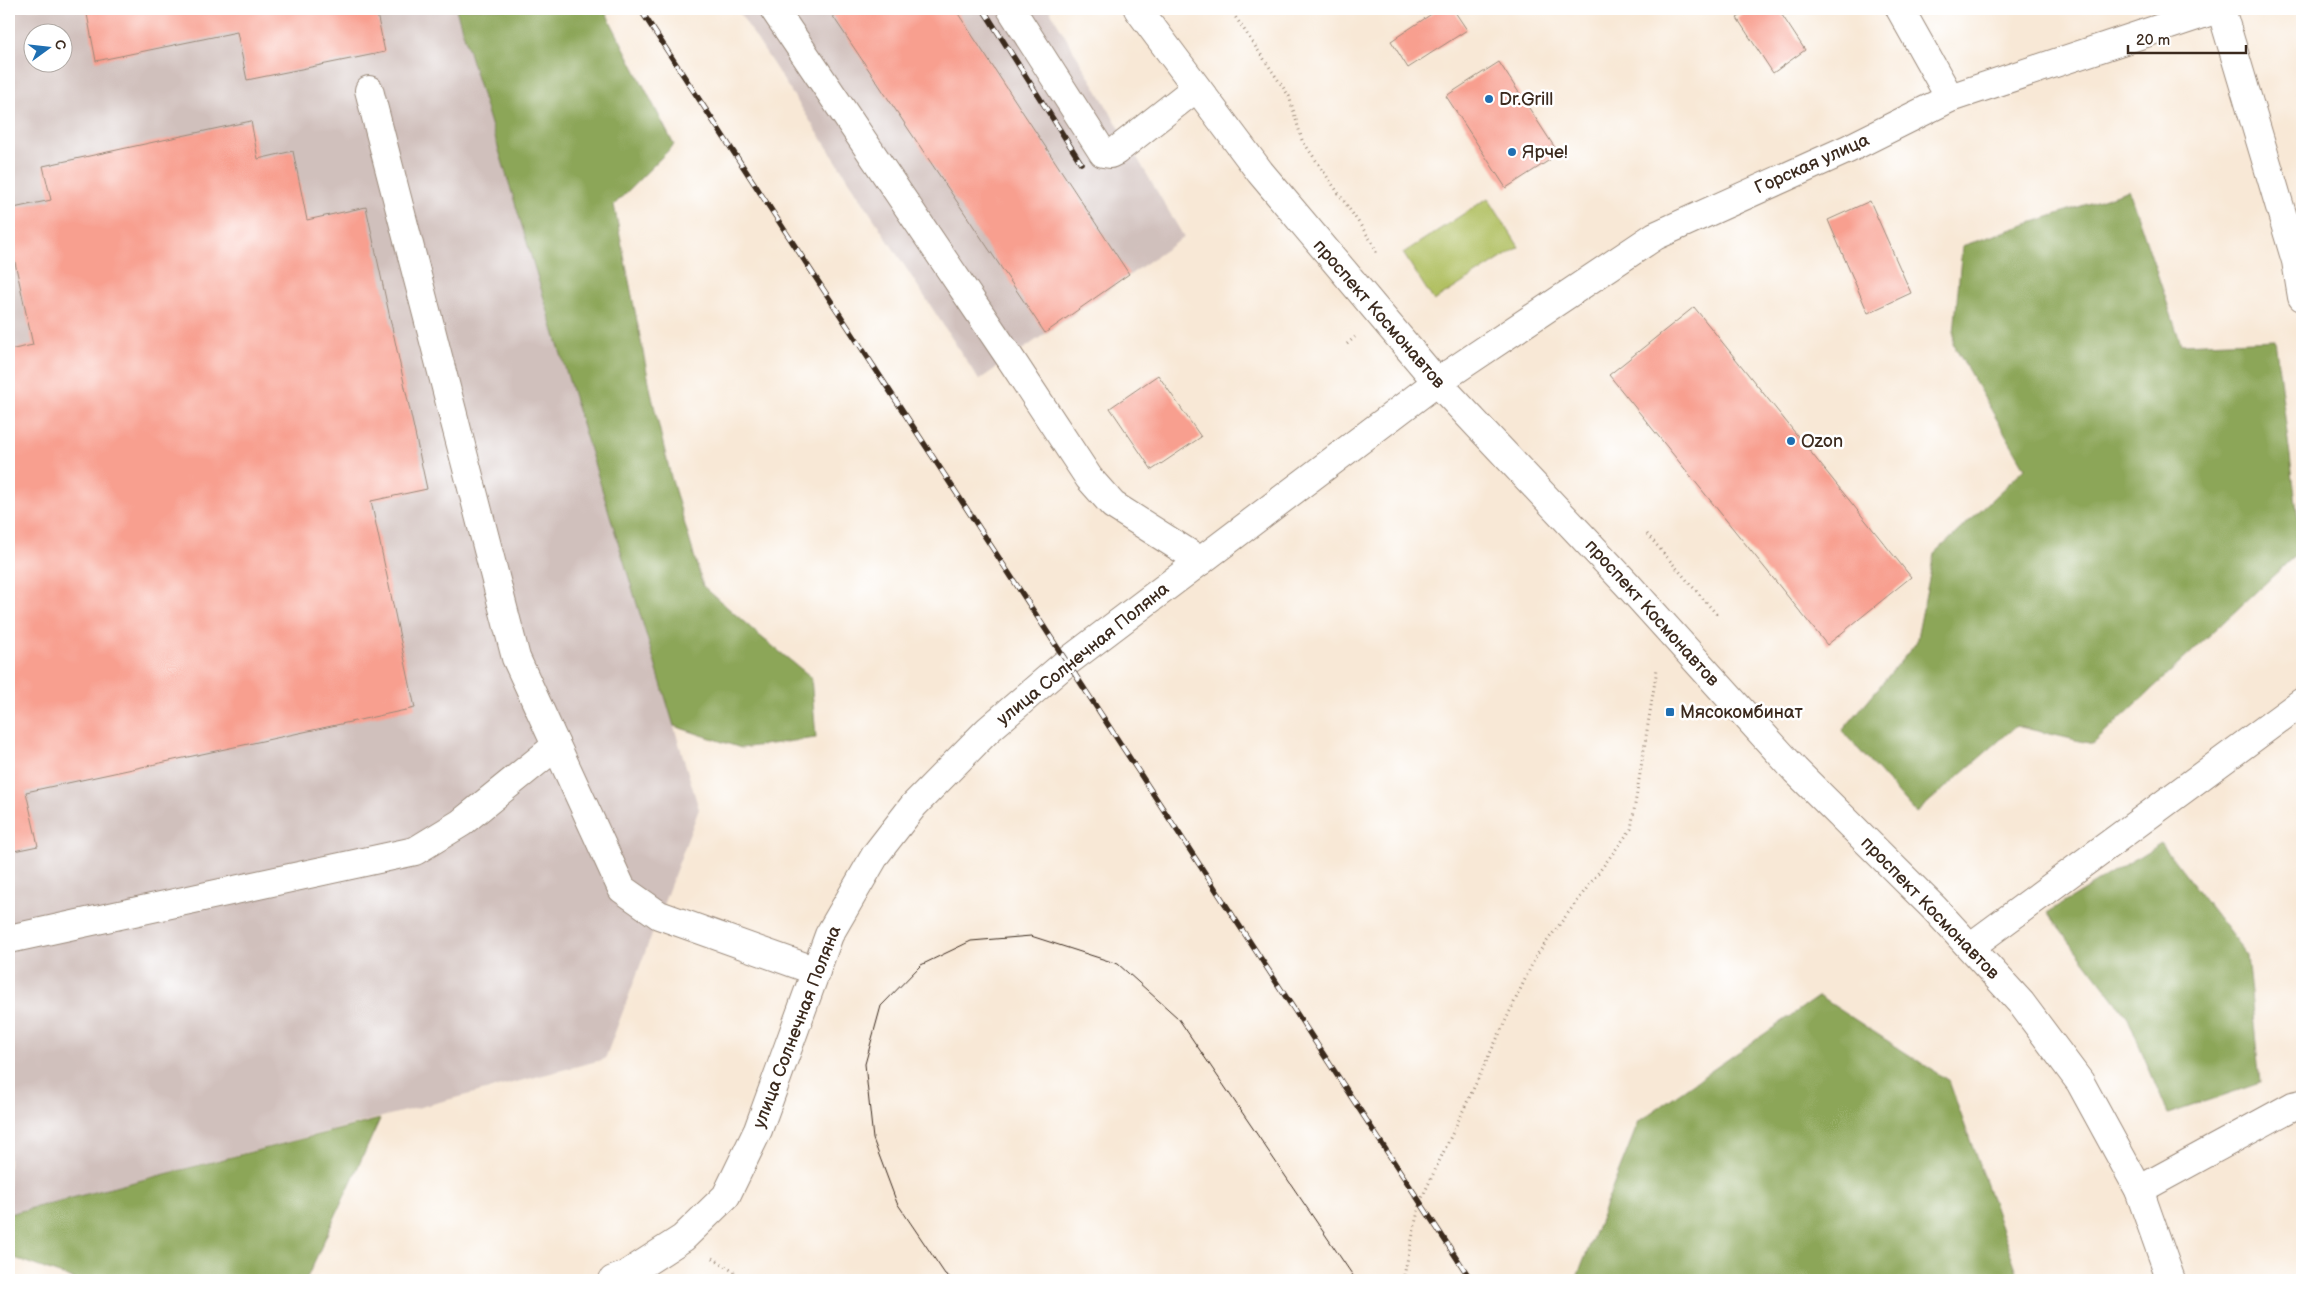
<svg xmlns="http://www.w3.org/2000/svg" width="2311" height="1289" font-family="'Balsamiq Sans',sans-serif">
<style>
.industrial{fill:#d0c0bc;fill-rule:evenodd}
.green{fill:#b1c062;stroke:#767540}
.forest{fill:#8ca658;stroke:#64683b}
.building{fill:#f89f8f}
.lines{fill:none;stroke-linecap:round;stroke-linejoin:round}
.minor-casing{stroke:#9a897a;stroke-width:30}
.major-casing{stroke:#9a897a;stroke-width:30}
.path{stroke:#9a897a;stroke-width:3;stroke-dasharray:1 4;stroke-linecap:butt}
.minor{stroke:#fff;stroke-width:28}
.major{stroke:#fff;stroke-width:28}
.tram{stroke:#3b2a1e;stroke-width:1}
.rail-casing{stroke:#3b2a1e;stroke-width:5.5}
.rail{stroke:#fff;stroke-width:4;stroke-dasharray:11;stroke-linecap:butt}
.poi-dot{fill:#1f6fb2;stroke:#fff;stroke-width:2}
.labels{text-anchor:middle;dominant-baseline:central;stroke-width:5;stroke-linejoin:round;paint-order:stroke}
.poi-label{font-size:18px;fill:#3b2a1e;stroke:#fff;text-anchor:start}
.street-label{font-size:18px;fill:#3b2a1e;stroke:#fff}
</style>
<rect width="100%" height="100%" fill="#fff"/>
<filter id="ink" filterUnits="userSpaceOnUse"><feTurbulence type="fractalNoise" baseFrequency=".02" numOctaves="2"/><feDisplacementMap in="SourceGraphic" scale="10" xChannelSelector="R" yChannelSelector="G"/><feConvolveMatrix kernelMatrix="1 2 1 2 8 2 1 2 1" color-interpolation-filters="sRGB"/></filter>
<filter id="wash" filterUnits="userSpaceOnUse"><feTurbulence type="fractalNoise" baseFrequency=".0096" numOctaves="4" result="noise"/><feDisplacementMap in="SourceGraphic" scale="20" xChannelSelector="R" yChannelSelector="G"/><feGaussianBlur stdDeviation="1.12" result="paint"/><feColorMatrix in="noise" values="0 0 0 0 0 0 0 0 0 0 0 0 0 0 0 0 0 1.4 0 .05"/><feComposite in="paint" operator="in"/></filter>
<g filter="url(#wash)">
<rect width="100%" height="100%" fill="#f8e8d6"/>
<g class="industrial">
<path d="M9 9H456L699 809 605 1059 9 1214ZM32 32H62V62H32Z"/>
<path d="M737 9H1049L1184 237 979 380Z"/>
</g>
<path class="green" d="M1488 198 1519 247 1434 301 1403 253Z"/>
<g class="forest">
<path d="M456 9H604L674 145 614 205 652 397 671 477 703 586 760 636 811 677 816 738 741 748 674 726Z"/>
<path d="M2129 190 2181 344 2275 340 2302 549 2093 744 2016 726 1916 813 1842 731 1916 643 1934 554 2025 468 1953 344 1962 246Z"/>
<path d="M2161 843 2247 955 2260 1083 2168 1114 2127 1016 2047 913Z"/>
<path d="M1819 996 1949 1081 2020 1280H1576L1639 1121Z"/>
<path d="M380 1119 306 1280H76L9 1256V1214Z"/>
</g>
<g id="blocks">
<g class="building">
<path d="M86 9H376L385 52 247 80 237 32 96 61Z"/>
<path d="M828 9H955L1129 274 1045 333Z"/>
<path d="M1439 9H1453L1467 30 1408 68 1391 41Z"/>
<path d="M1751 9H1778L1805 50 1773 73 1737 18Z"/>
<path d="M1499 62 1559 154 1506 188 1446 96Z"/>
<path d="M251 121 258 159 293 151 307 220 366 207 427 489 371 501 415 708 26 792 38 846 9 852V350L33 345 9 235V209L51 200 43 166Z"/>
<path d="M1870 201 1911 293 1868 313 1828 220Z"/>
<path d="M1694 307 1911 577 1827 645 1609 375Z"/>
<path d="M1158 375 1201 437 1152 470 1110 408Z"/>
</g>
</g>
</g>
<g filter="url(#ink)">
<use href="#blocks" fill-opacity="0" stroke="#9a897a" stroke-width="1"/>
<g class="lines">
<g class="minor-casing">
<g id="minor">
<path d="M774 9 1010 358 1089 478 1113 505 1201 561"/>
<path d="M1011 9 1103 153 1110 154 1116 151 1196 88"/>
<path d="M1900 9 1950 98"/>
<path d="M2221 9 2296 261 2302 297"/>
<path d="M369 90 516 658 622 889 659 915 816 971"/>
<path d="M9 939 415 851 461 823 556 746"/>
<path d="M1970 947 2302 702"/>
<path d="M2139 1190 2293 1106 2302 1104"/>
<path d="M613 1280 624 1276 683 1238 726 1196 758 1130 829 935 876 854 914 805 988 730 1067 662 1437 382 1655 236 1848 149 1950 98 2218 9"/>
</g>
</g>
<g class="major-casing">
<path id="major" d="M1138 9 1260 172 1437 382 1627 584 1795 770 1934 908 2021 1003 2080 1082 2139 1190 2171 1280"/>
</g>
<g class="path">
<path d="M1230 9 1289 96 1302 140 1374 245 1377 256"/>
<path d="M1347 344 1355 337"/>
<path d="M1647 534 1718 616"/>
<path d="M713 1258 746 1280"/>
<path d="M1403 1280 1420 1202 1536 956 1631 829 1657 669"/>
</g>
<use href="#minor" class="minor"/>
<use href="#major" class="major"/>
<path class="tram" d="M954 1280 945 1274 897 1203 873 1139 865 1064 881 1006 921 965 971 941 1031 936 1118 964 1178 1018 1356 1280"/>
<g class="rail-casing">
<g id="rail">
<path d="M640 9 1471 1280"/>
<path d="M983 9 1081 163"/>
</g>
</g>
<use href="#rail" class="rail"/>
</g>
</g>
<g class="poi-dot">
<circle cx="1489" cy="99" r="5"/>
<circle cx="1512" cy="152" r="5"/>
<circle cx="1791" cy="441" r="5"/>
<rect x="1665" y="707" width="10" height="10" rx="2.5"/>
</g>
<g class="labels">
<g class="poi-label">
<text x="1499" y="99">Dr.Grill</text>
<text x="1522" y="152">Ярче!</text>
<text x="1801" y="441">Ozon</text>
<text x="1680" y="712">Мясокомбинат</text>
</g>
<g class="street-label">
<text transform="translate(1812 164) rotate(-24)">Горская улица</text>
<text transform="translate(1379 314) rotate(49)">проспект Космонавтов</text>
<text transform="translate(1652 613) rotate(48)">проспект Космонавтов</text>
<text transform="translate(1083 654) rotate(-39)">улица Солнечная Поляна</text>
<text transform="translate(1930 908) rotate(46)">проспект Космонавтов</text>
<text transform="translate(797 1027) rotate(-69)">улица Солнечная Поляна</text>
</g>
</g>
<rect width="2311" height="1289" fill="none" stroke="#fff" stroke-width="30"/>
<g transform="translate(48 48) rotate(75)"><circle r="24" fill="#ffffff" stroke="#b1aaa5"/>
<path d="M0-4L9 19L0 12L-9 19Z" fill="#1f6fb2"/>
<text y="-8" font-size="14" font-weight="bold" text-anchor="middle" fill="#3b2a1e">С</text>
</g>
<path d="M2128 45v8h118v-8" fill="none" stroke="#3b2a1e" stroke-width="2.5"/>
<text x="2136" y="45" font-size="15" fill="#3b2a1e" stroke="#ffffff" stroke-width="4" paint-order="stroke">20 m</text>
</svg>
